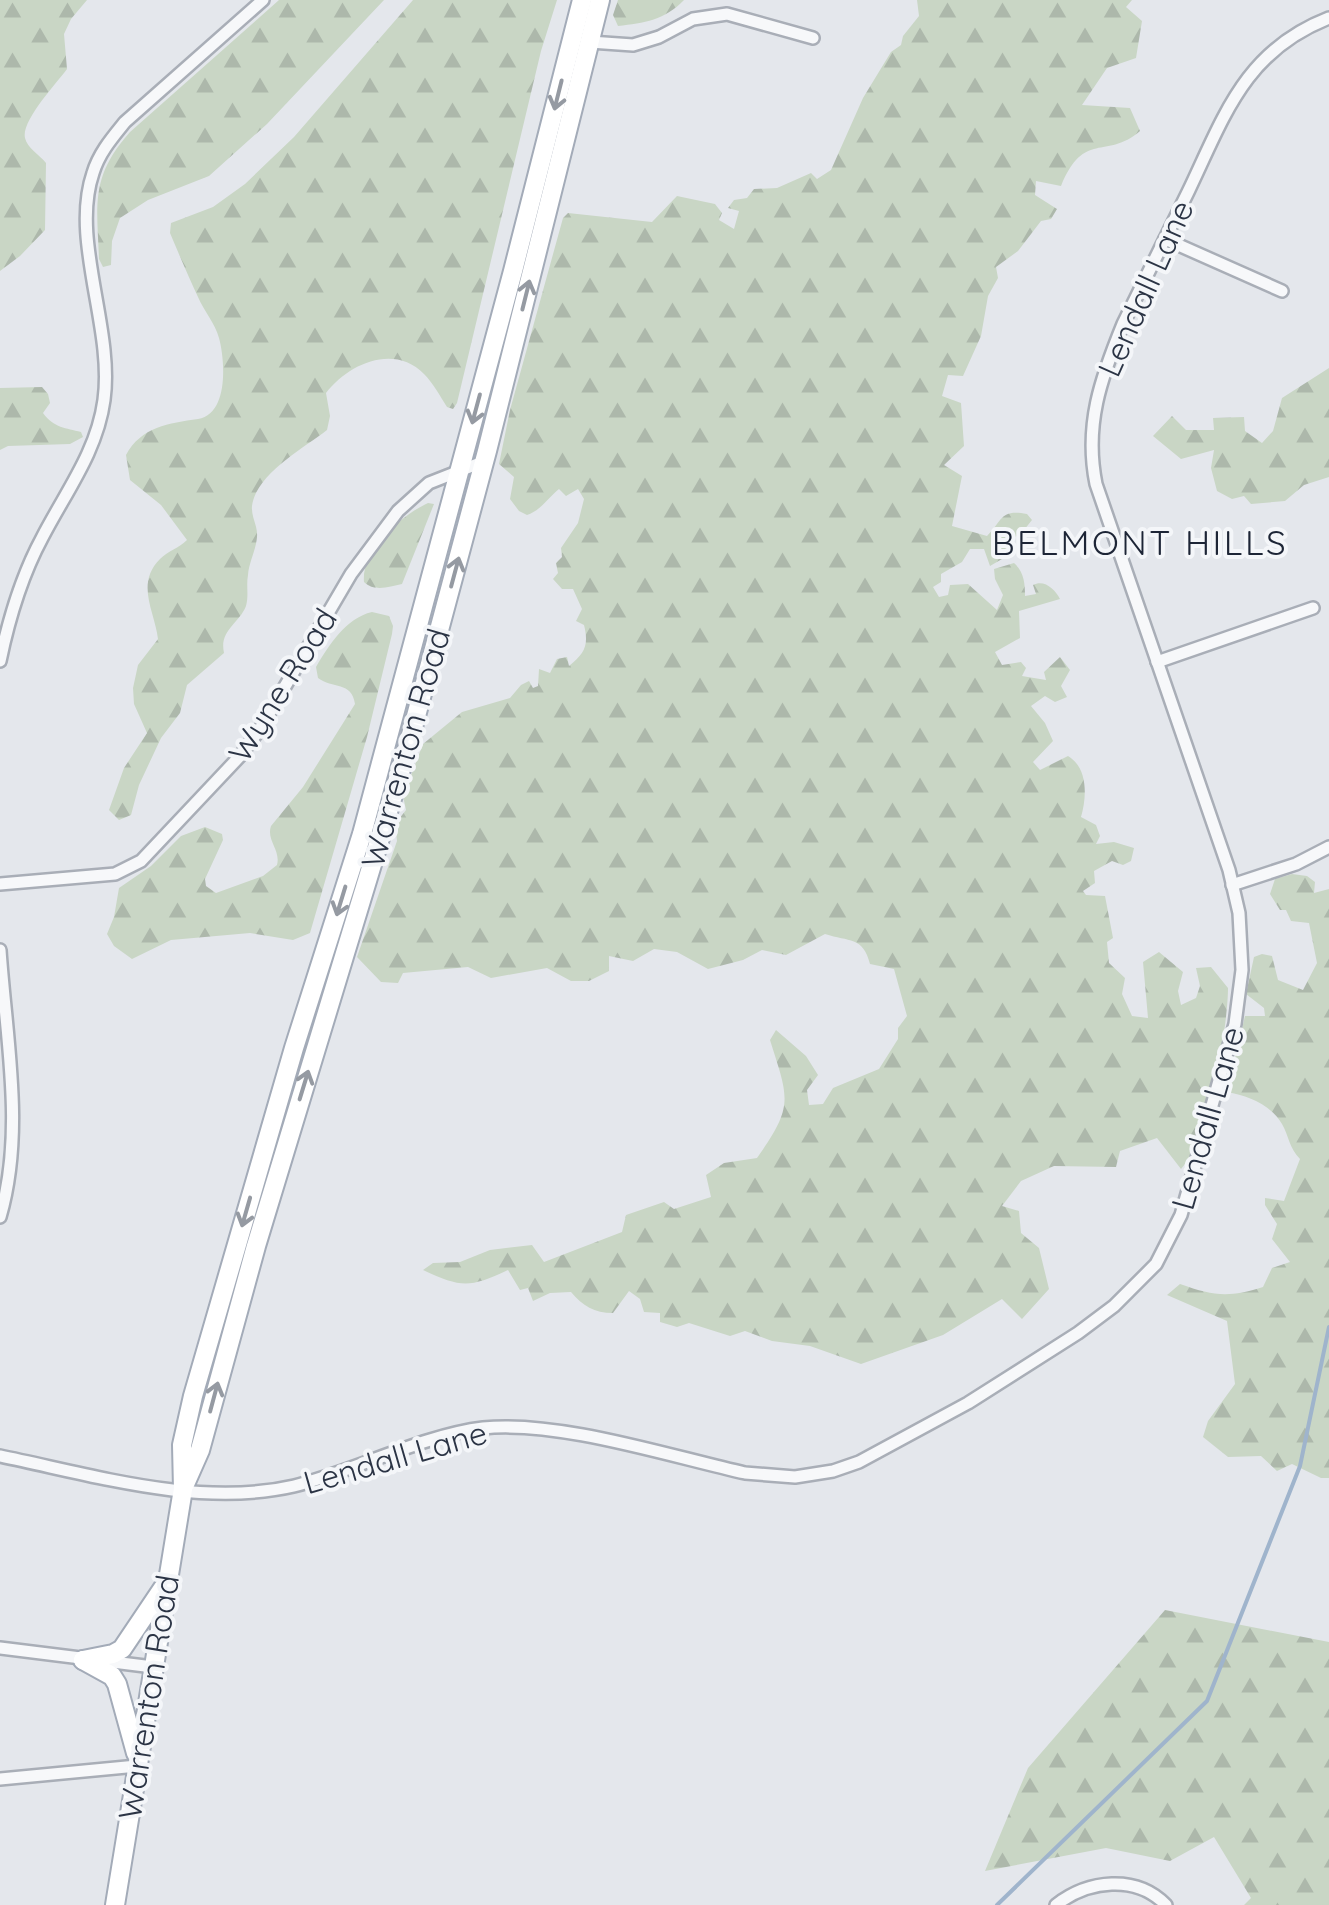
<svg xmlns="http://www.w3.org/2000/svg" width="1329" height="1905" font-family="Quicksand,sans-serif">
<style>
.forest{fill:url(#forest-firs)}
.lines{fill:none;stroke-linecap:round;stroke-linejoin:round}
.stream{stroke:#9fb4cc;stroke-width:4}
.street-casing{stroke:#a9aeb7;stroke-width:16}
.primary-casing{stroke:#a3abb8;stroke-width:22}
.street{stroke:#f7f8fa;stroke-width:11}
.primary{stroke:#fff;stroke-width:18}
.oneway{stroke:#959aa2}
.labels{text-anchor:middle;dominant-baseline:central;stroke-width:8;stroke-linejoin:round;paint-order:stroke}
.street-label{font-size:32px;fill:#2b3445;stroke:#f4f6f9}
.neighbourhood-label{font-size:35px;letter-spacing:2.5px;fill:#1d2536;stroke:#f4f6f9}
</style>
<defs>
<pattern id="forest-firs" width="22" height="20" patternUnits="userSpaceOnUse" patternTransform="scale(2.5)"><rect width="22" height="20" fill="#c9d6c5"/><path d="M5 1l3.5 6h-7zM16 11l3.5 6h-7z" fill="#adb8ab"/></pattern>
</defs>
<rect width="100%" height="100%" fill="#e4e7ec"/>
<g class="forest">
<path d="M0 0H87L71 19 64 34 67 69C56 84 21 121 25 138 27 148 40 155 46 163L45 230 20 256 0 271Z"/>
<path d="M279 0H384L267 124 209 176 148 200 120 218 112 241 111 265 103 267 99 259C97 204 90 177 130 132Z"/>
<path d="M413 0H557L541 51 457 403 453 409 447 407C440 396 433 383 424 374 394 343 348 364 326 393L330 416 327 430C304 448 256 474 252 506 251 517 258 526 257 537 256 550 249 562 248 575 246 586 249 595 246 606 239 624 219 630 224 653L187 685 180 713 161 738 139 785 131 815 119 820 109 810 124 768 147 733 134 704 133 688 138 665 158 639C155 612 135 584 160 559 168 551 179 548 187 540L161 505 130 480 126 455C141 427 169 423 198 419 229 414 225 360 219 338 215 323 204 311 198 297 188 276 179 254 170 233L171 223 213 207 245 184 294 137Z"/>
<path d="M618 0H684C665 20 644 23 618 26L613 15Z"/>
<path d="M917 0H1132L1126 7 1142 21 1136 58 1107 68 1082 105 1130 108 1140 131C1105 161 1085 129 1061 186L1036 181 1035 195 1057 209 1051 219 1041 221 1018 251 996 267 998 278 988 296 981 336 963 376 948 375 942 396 961 403 964 446 944 465 962 476 952 526 987 536C1003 520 1000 509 1027 514L1032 520 1020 535 1009 539 1002 559 990 566 984 549H970L962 562 941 574V582L933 587 939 597 948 595 950 585 968 584 997 610 1003 595 995 579 994 569 1014 563C1024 572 1025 583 1025 596L1036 594 1033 585C1044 579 1055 589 1060 599L1019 611 1020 638 995 652 1002 665 1021 662 1026 668 1022 676 1046 680 1044 672 1060 657 1070 670 1061 686 1067 697 1055 702 1045 696 1031 706 1045 723 1053 741 1033 762 1040 770 1068 756C1088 768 1087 796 1081 817L1096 825 1100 836 1096 844 1114 842 1134 848 1131 861 1123 865 1112 861 1094 871 1095 883 1083 891 1086 895 1105 896 1113 938 1107 942 1109 963 1125 978 1122 994 1132 1016 1148 1018 1143 962 1159 952 1183 972 1178 991 1181 1005 1196 998 1200 986 1196 968 1211 967 1228 988C1228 1028 1208 1142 1181 1169L1157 1138 1120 1151 1116 1167 1054 1166 1021 1181 1002 1206 1019 1211 1021 1233 1039 1248 1049 1289 1022 1319 1002 1299 943 1335 861 1364 810 1346 772 1341 745 1331 730 1336 689 1323 677 1327 660 1322V1313L644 1312 640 1299 629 1291 613 1313C594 1313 583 1306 571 1292L550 1293 533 1301 528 1288 520 1290 508 1270C469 1288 462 1288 423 1270L433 1263 460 1262 490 1250 532 1245 544 1262 622 1232 626 1215 664 1202 674 1209 711 1197 706 1175 724 1163 757 1158C795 1105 788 1098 770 1040L776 1030 806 1056 818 1075 807 1090 809 1105 823 1104 833 1088 879 1069 898 1039V1028L907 1016 894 969 870 964C863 936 849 942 825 934L786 955 762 950 743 960 708 969 677 952 654 949 633 961 609 956V971L589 981H571L547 968 491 978 468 967 403 973 398 983 381 982 357 957 397 841 395 824 406 810 403 796 423 744 462 712 510 698 521 685 529 681 533 688 538 686 539 669 550 673 557 659 567 657 569 666C585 653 589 645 584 625L576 621 582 609 573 589H562L553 579 558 573 556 563 562 557 561 548 578 523 584 499 578 489 566 496 559 489C548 498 540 511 527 515L519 511 510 499 514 477 499 464 510 410 563 218 568 213 652 222 677 196 715 204 722 213 719 220 734 229 739 211 728 208 734 200 747 198 754 189 777 188 811 173 817 179 831 170 863 98 891 52 901 45 903 36 919 16Z"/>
<path d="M1329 368V477L1304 485 1285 501 1251 504 1244 496 1232 499 1217 491 1211 468 1214 450 1181 459 1153 436 1172 416 1186 430H1214L1213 418 1244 417 1245 431 1262 443 1273 431 1282 398Z"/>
<path d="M42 387 48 394 50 403 43 413C54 428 66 428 81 432L83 437 70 444 8 446 0 450V388Z"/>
<path d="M428 503 434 504 402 584C389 587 374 592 364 582 361 550 402 515 428 503Z"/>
<path d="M372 612 389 616 393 626 392 634 367 737 310 933 293 940 250 933 171 940 132 959 114 946 107 934 114 917 119 888 151 866 181 836 205 827 222 834 223 840 205 879 206 886 216 893 263 876 277 865C281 850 266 840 271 826L303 787 355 704C352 681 332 689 318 678L316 667C329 645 346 618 372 612Z"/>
<path d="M1292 874 1307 876 1315 882 1314 893 1329 889V1478H1321L1292 1464 1277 1471 1261 1456 1228 1457 1203 1437 1208 1421 1235 1384 1227 1321 1167 1295 1180 1284C1214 1296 1228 1298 1263 1287L1272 1268 1290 1262 1272 1239 1277 1224 1265 1205V1198L1284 1201 1300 1159C1289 1148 1289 1136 1282 1124 1270 1104 1248 1096 1227 1092L1245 1016H1265L1264 1008 1246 994 1254 957 1262 954 1272 956 1278 980 1303 990 1317 963 1309 923 1291 921 1286 910H1280L1270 894 1275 879Z"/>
<path d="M1165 1610 1329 1642V1905H1244L1251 1898 1214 1837 1170 1861 1106 1848 985 1871 1028 1768Z"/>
</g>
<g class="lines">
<path class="stream" d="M997 1905 1207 1701 1300 1466 1329 1327"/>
<g class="street-casing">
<g id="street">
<path d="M590 42 633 45 659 37 693 19 727 14 813 38"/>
<path d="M1165 239 1282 291"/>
<path d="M0 661C9 618 21 577 42 538 65 493 97 452 104 400 114 328 70 240 93 173 99 153 112 138 125 122L263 0"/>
<path d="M1157 662 1313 608"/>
<path d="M0 884 115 874 141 861 240 756 260 729 351 574 398 511 429 483 485 461"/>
<path d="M1232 885 1296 864 1329 847"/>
<path d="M0 950C6 1039 25 1131 0 1217"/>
<path d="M0 1456C93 1475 199 1508 294 1486 354 1471 424 1435 483 1428 558 1420 669 1456 745 1473L795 1477 833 1471 859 1462 968 1403 1078 1333 1114 1306 1156 1264 1181 1215 1235 1024 1242 970 1239 913 1229 870 1096 484C1084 425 1101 378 1123 324 1145 280 1166 236 1188 192 1224 117 1244 51 1329 18"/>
<path d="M0 1648 153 1667"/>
<path d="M0 1779 137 1766"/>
<path d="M1056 1905C1088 1880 1136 1874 1166 1905"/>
</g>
</g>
<g class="primary-casing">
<g id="primary">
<path d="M185 1484 200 1450 256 1246 408 746 487 451 600 0"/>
<path d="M83 1660 112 1676 117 1684 136 1753"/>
<path d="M83 1660 113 1654 122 1649 163 1588"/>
<path d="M115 1905 183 1489 182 1445 193 1396 294 1048 362 834 513 271 582 0"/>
</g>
</g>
<use href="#street" class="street"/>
<use href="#primary" class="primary"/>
</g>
<defs><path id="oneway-shaft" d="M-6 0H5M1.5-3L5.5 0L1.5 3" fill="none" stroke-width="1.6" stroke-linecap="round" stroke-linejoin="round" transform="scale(2.5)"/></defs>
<g class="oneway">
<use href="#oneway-shaft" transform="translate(558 95) rotate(104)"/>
<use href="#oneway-shaft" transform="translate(526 295) rotate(-76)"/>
<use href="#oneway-shaft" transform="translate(476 409) rotate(105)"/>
<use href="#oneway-shaft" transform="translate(455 572) rotate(-75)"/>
<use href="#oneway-shaft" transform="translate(341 901) rotate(107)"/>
<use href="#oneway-shaft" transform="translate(304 1085) rotate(-73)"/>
<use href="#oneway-shaft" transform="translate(246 1212) rotate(106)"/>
<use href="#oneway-shaft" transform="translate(214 1397) rotate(-75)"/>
</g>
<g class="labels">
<g class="street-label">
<text transform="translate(1145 288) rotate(-66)">Lendall Lane</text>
<text transform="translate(282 685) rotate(-58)">Wyne Road</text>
<text transform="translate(405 748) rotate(-74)">Warrenton Road</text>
<text transform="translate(1207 1118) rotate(-74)">Lendall Lane</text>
<text transform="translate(395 1457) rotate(-16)">Lendall Lane</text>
<text transform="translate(148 1697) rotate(-81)">Warrenton Road</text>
</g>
<g class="neighbourhood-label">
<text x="1140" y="542">BELMONT HILLS</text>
</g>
</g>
</svg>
